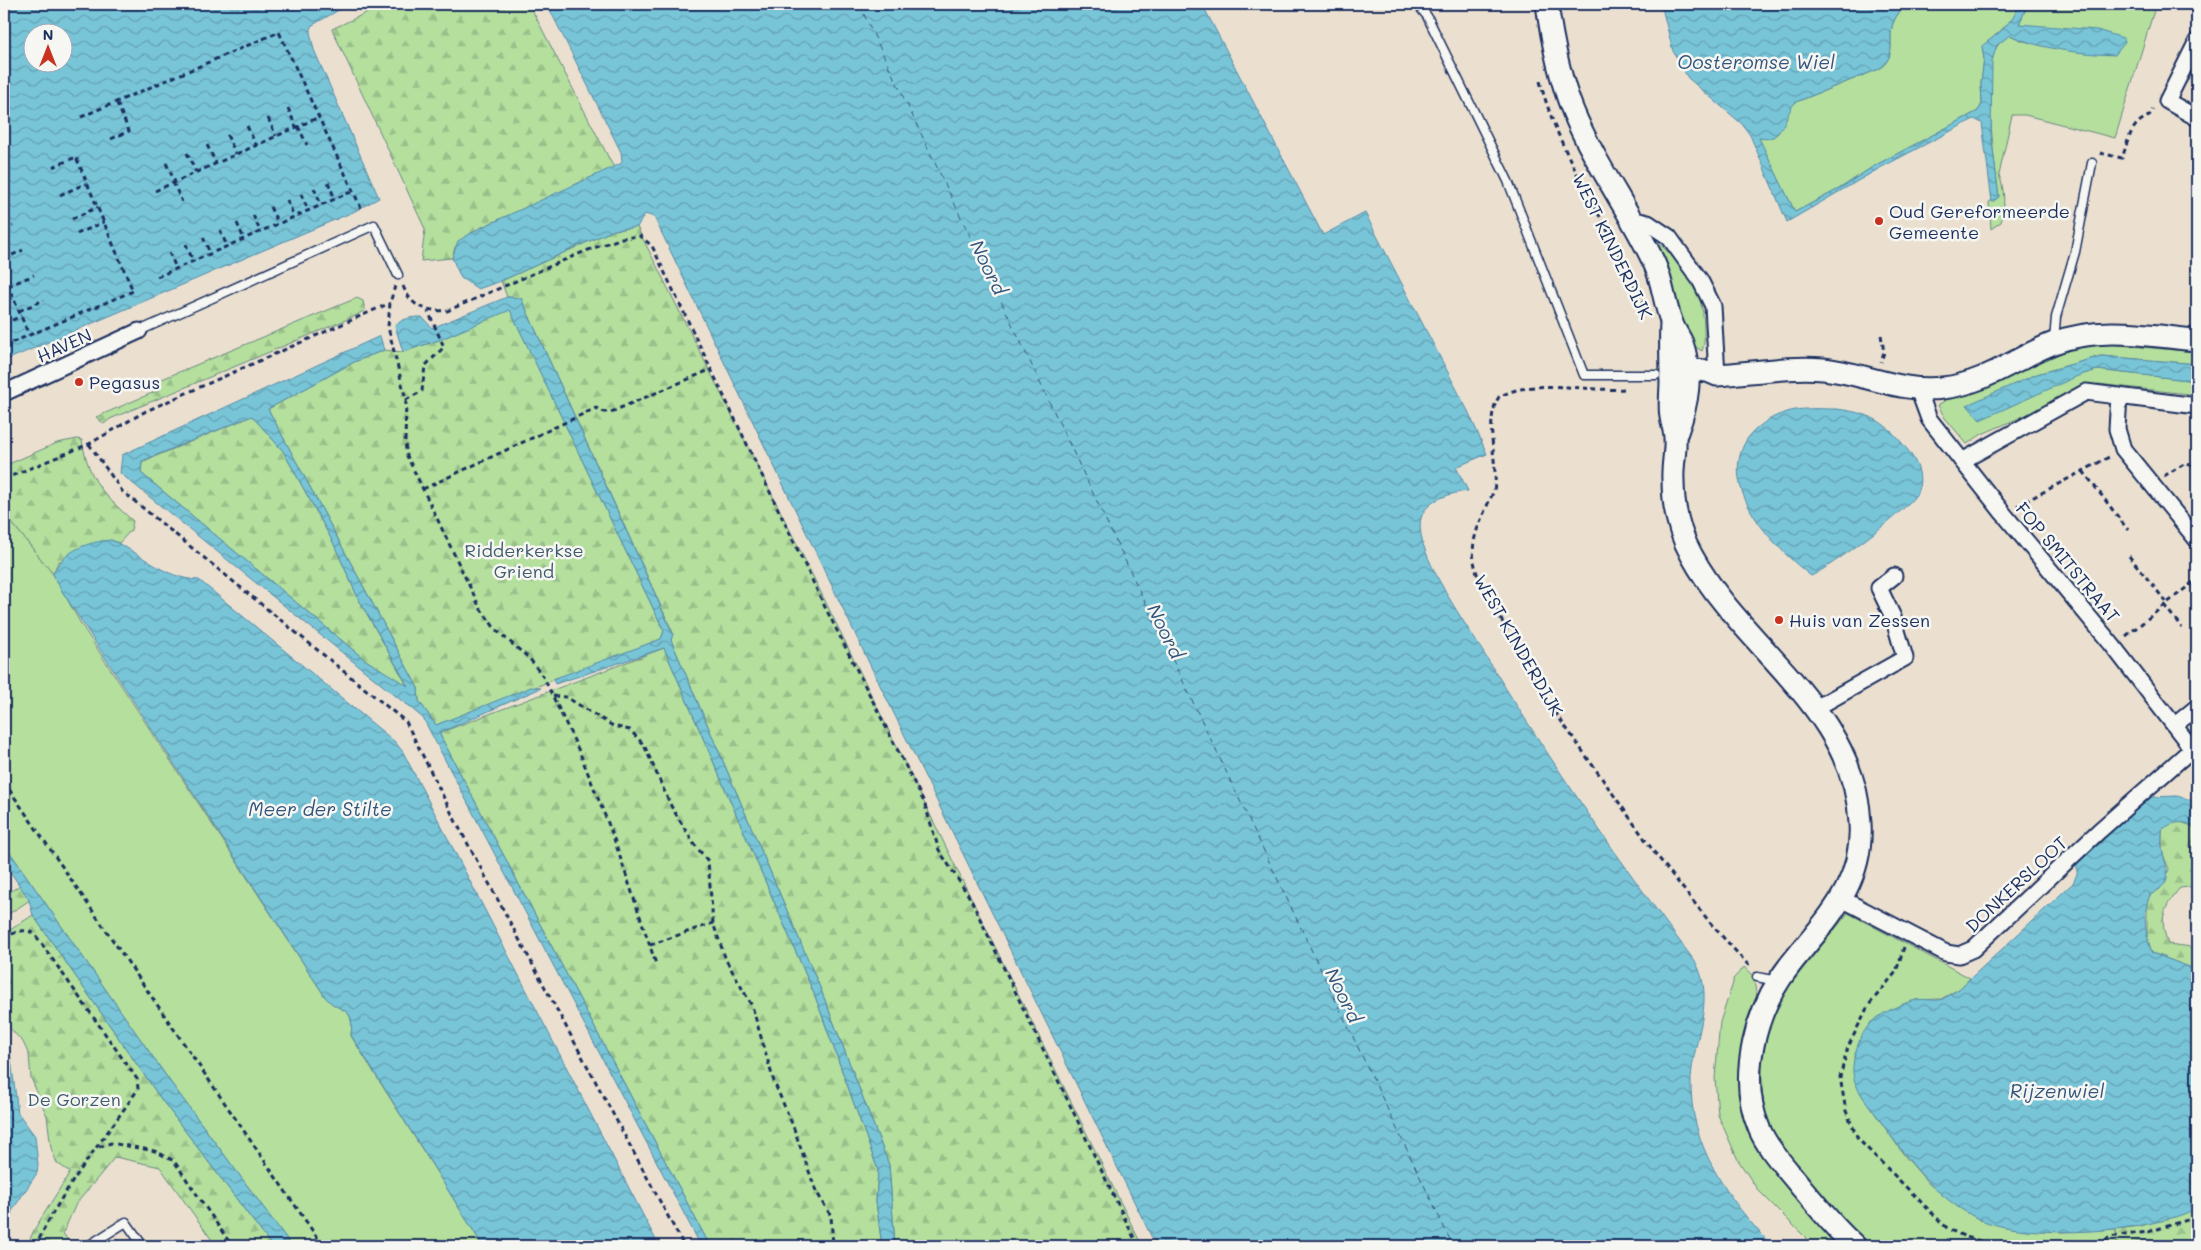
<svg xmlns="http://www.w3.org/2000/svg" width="2201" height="1250" font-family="Mali,sans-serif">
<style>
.green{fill:#b4df9d;stroke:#68877e}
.forest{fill:url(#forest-firs);stroke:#68877e}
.water{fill:url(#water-waves);stroke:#5389a7;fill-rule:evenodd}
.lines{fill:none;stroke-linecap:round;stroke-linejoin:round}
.ferry{stroke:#32547c;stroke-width:1;stroke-dasharray:6 5;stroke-linecap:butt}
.lane-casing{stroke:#1b2f5e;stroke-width:11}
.street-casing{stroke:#1b2f5e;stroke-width:19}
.secondary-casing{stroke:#1b2f5e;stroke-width:25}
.path{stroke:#1b2f5e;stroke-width:3;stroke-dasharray:5 4;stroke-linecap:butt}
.lane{stroke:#f6f6f2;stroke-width:8}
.street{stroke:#f6f6f2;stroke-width:15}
.secondary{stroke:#f6f6f2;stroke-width:21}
.poi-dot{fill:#c8321e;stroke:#f6f6f2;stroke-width:2}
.labels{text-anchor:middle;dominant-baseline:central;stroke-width:5;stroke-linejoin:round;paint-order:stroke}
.poi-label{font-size:18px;fill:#1b2f5e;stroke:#f6f6f2;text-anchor:start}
.street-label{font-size:18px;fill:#1b2f5e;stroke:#f6f6f2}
.park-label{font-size:18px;fill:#415b6e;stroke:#f6f6f2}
.water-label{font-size:19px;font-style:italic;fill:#32547c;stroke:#f6f6f2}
</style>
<defs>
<pattern id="forest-firs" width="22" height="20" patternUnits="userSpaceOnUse" patternTransform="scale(1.25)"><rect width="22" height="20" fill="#b4df9d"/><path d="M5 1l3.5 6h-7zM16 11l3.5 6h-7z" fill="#9ac08a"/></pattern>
<pattern id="water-waves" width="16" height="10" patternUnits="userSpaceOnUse" patternTransform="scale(1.25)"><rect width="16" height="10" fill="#79c5d8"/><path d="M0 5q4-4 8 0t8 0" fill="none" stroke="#62a0b2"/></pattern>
</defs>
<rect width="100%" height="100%" fill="#ebe0d0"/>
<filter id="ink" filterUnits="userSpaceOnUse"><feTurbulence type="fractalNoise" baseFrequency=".02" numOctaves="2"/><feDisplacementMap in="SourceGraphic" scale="10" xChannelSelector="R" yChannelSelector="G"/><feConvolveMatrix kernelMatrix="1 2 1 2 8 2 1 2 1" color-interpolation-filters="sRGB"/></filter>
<g filter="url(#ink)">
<g class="green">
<path d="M1907 4H2020C2012 23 1998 34 1982 46L1984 59 1981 83 1982 104 1978 111 1874 166 1839 189 1795 212 1758 137 1789 112 1790 107 1796 102 1879 69C1898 55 1887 42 1893 23 1896 15 1901 10 1907 4Z"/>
<path d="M2028 4H2156L2115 138 2025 115H2012L1999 175C2005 190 2005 206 2001 222L1991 229 1989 202 1999 196C1995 169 1981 64 1998 45 2001 41 2006 38 2010 35L2023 41 2054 47 2035 27 2019 24Z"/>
<path d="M1651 237C1683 263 1703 285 1704 328 1704 336 1705 343 1702 351L1686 341Z"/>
<path d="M2097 343 2197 352V364L2101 356 2037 374 2014 385 2080 375 2097 370 2197 381V395L2098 384 1982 434 1967 444 1945 418 1938 405 1959 392 2059 350Z"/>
<path d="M4 513 53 574 81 624 326 998C340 1014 355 1004 351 1036L483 1246H292L171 1083 4 844Z"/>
<path d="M1848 913 1970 978 1959 989 1941 999 1916 1000 1871 1022 1861 1038 1854 1057 1862 1095 1904 1155 1929 1184 1958 1207 1980 1220 2007 1227 2061 1232 2116 1229 2117 1246H1866L1815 1194 1772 1133 1765 1112 1762 1089V1057L1769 1027 1785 991Z"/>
<path d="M1744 967 1753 976 1757 997 1742 1049 1789 1187 1840 1246H1814L1757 1189 1738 1160 1718 1115 1715 1078 1720 1022 1733 983V979Z"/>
</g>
<g class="forest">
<path d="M385 4H529L614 168 478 229 455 247 452 258 421 261 425 229 332 29Z"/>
<path d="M637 227 804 558 1142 1246H895L889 1165 821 990 671 640 673 633 521 298 507 297 501 281 614 230Z"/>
<path d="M357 298 363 301 365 310 355 316 110 419 104 424 96 417 159 390 155 382Z"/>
<path d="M510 309 664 631 661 639 436 725 419 701 418 688 268 409 354 362 384 350 403 352 439 340Z"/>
<path d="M252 416 283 451 333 542 358 598 408 687 364 659 141 473 142 462Z"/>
<path d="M77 439 82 440C89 481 103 494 133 521L131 530 119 543 111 540 58 562 53 574 4 513V466L57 443Z"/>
<path d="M664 648 815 996 878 1170 876 1202 882 1246H710L439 733Z"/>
<path d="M2181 822 2197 828V886L2180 888C2163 908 2159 918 2168 944L2192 947 2197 953V970L2152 953 2147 937V903L2150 895 2160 889 2169 869 2162 852V830L2169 823Z"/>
<path d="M20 885 30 900 4 917V896Z"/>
<path d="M33 915 161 1099 272 1246H216L160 1167 115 1157 76 1204 63 1233 71 1245 27 1246 34 1230 70 1172 57 1163 51 1148 47 1116 31 1078 29 1055 23 1042 4 1022V934Z"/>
<path d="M2197 1208 2196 1246H2117L2116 1229 2141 1226Z"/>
</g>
<g class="water">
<path d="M4 4H349L311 26 310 32 314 50 379 198 353 212 4 361ZM62 32V62H32V32Z"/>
<path d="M547 4H1202L1323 235 1365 213 1468 411 1487 454 1456 467 1468 491C1451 493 1427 499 1421 518 1419 526 1421 536 1423 544 1435 581 1467 626 1488 660 1552 764 1622 865 1696 963 1716 1000 1693 1040 1691 1079 1689 1146 1728 1199 1772 1246H1156L874 673 654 217 645 214 637 227 614 230 501 281 478 289 461 278 452 258 458 241 478 229 622 163 621 152Z"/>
<path d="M1661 4H1907C1901 10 1896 15 1893 23 1887 42 1898 55 1879 69L1796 102C1784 112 1785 144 1759 138L1795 212 1839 189 1874 166 1978 111 1982 104 1981 83 1984 59 1982 46C1998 34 2012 23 2020 4H2028L2019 24 2097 30 2123 38 2125 42 2115 55C2082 54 2039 49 2010 35L1997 45 1992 61 1991 134 1999 197 1992 202 1982 123 1974 119 1880 168 1787 222 1750 135 1742 124 1688 78 1673 51Z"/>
<path d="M507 297 521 298 673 634 671 640 821 990 889 1165 895 1246H882L876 1202 878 1170 815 996 664 648 555 684 553 679 661 639 664 631 510 310 439 340 403 352 395 326C403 318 411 317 422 317L432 328Z"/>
<path d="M380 336 384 350 354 362 268 409 418 688 419 701 436 725 531 687 541 688 439 733 710 1246H701L423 718 120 473 122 455ZM252 416 283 451 333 542 358 598 408 686 364 659 141 473 142 461Z"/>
<path d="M2101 356 2197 364V381L2097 370 2080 375 1980 420 1967 405 2037 374Z"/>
<path d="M1837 409C1868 413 1882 419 1902 443 1914 457 1924 472 1918 491 1913 507 1829 568 1811 576 1775 548 1716 489 1747 439 1755 428 1770 417 1784 413 1800 407 1820 409 1837 409Z"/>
<path d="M111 540C142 553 164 579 199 580L395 742 403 752 659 1246H483L351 1035C355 1004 340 1014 326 998L62 591 53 574C64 550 87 542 111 540Z"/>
<path d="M2177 796 2197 802V828C2186 820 2172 821 2162 830 2162 838 2161 847 2163 854 2169 875 2172 883 2150 895 2142 914 2145 933 2152 953L2197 970V1208C2152 1233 2026 1241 1979 1219 1933 1197 1905 1156 1877 1116 1868 1104 1854 1088 1853 1073 1852 1057 1860 1032 1873 1021 1884 1012 1902 1003 1916 1000 1925 998 1935 1002 1943 999 1948 996 1954 992 1959 989L2073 883 2077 874V860L2149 797Z"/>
<path d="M4 844 171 1083 292 1246H272L161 1099 33 915 29 900 4 862Z"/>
<path d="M4 1045 10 1052 18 1113 35 1136 38 1165 37 1173 12 1211 5 1246Z"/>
</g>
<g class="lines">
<path class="ferry" d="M859 4 1453 1246"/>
<g class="lane-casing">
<g id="lane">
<path d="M1417 4 1427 16 1508 181 1584 375H1656"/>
<path d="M139 331 374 225 398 275"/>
<path d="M2054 341 2056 317 2075 252 2092 163"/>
<path d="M1757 977 1777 981"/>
<path d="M88 1246 126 1222 143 1246"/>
</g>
</g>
<g class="street-casing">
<g id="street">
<path d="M2197 41 2167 101 2197 118"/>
<path d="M1631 219 1648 223 1669 237 1700 280 1713 306 1717 375"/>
<path d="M1918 389 1929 419 2003 513 2113 646 2197 755"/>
<path d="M4 393 139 331"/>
<path d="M2119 396 2117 429 2123 449 2197 540"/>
<path d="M1962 461 2086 392 2197 406"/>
<path d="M1814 709 1905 658 1893 617 1879 588 1894 576"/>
<path d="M2175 725 2197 707"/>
<path d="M1842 899 1946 953 1959 955 1973 949 2099 831 2192 749"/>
</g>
</g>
<g class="secondary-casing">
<g id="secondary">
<path d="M1547 4C1552 40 1559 77 1573 111 1595 165 1631 212 1655 265 1663 283 1664 304 1672 323 1674 330 1679 336 1682 343 1693 375 1688 402 1677 432"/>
<path d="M1671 323C1670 342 1671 361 1671 381 1671 393 1669 406 1671 417 1672 424 1675 431 1675 438 1676 452 1672 466 1673 480 1673 506 1679 533 1692 556 1742 648 1855 709 1860 823 1864 886 1825 920 1790 965 1756 1008 1737 1076 1759 1128 1768 1150 1788 1170 1802 1188 1819 1208 1835 1229 1855 1246"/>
<path d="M1671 378C1687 371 1701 366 1717 375 1752 373 1789 366 1823 369 1864 373 1900 393 1943 388 1987 383 2015 358 2054 343 2099 325 2151 336 2197 340"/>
</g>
</g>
<g class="path">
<path d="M1540 81C1554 137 1585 188 1612 239 1624 261 1634 285 1646 308"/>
<path d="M288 108 296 127"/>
<path d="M81 117 279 32 361 208"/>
<path d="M268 118 276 136"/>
<path d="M247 126 256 145"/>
<path d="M298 126 307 145"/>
<path d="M227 135 236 154"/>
<path d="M111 139 129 131 116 101"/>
<path d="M207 145 216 163"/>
<path d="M187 153 196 172"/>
<path d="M2100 153 2122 158C2129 139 2130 124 2149 116L2153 109"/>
<path d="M166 163 175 182"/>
<path d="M173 182 182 202"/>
<path d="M328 182 335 199"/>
<path d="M314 188 321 205"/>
<path d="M155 191 319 117"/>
<path d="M301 194 308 210"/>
<path d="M60 195 87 183"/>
<path d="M287 200 294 216"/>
<path d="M270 207 278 223"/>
<path d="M4 210 6 209"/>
<path d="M253 215 260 231"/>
<path d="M72 219 98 207"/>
<path d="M237 223 244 239"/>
<path d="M4 230 13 226"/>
<path d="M220 230 227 246"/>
<path d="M77 234 104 222"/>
<path d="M203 237 210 253"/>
<path d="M186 244 193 261"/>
<path d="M169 252 176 268"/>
<path d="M4 259 23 250"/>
<path d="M4 276 29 335"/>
<path d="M157 277 353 191"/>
<path d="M8 286 34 275"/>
<path d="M395 286 390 303 388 327 406 400 405 443 407 456 480 608 496 630 530 659 544 678 579 751 612 833 656 964"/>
<path d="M403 286C412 308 424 310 447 311L583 252 622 238 640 236 652 246 825 607 924 802 939 850 970 898 1138 1246"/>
<path d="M4 302 13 298"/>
<path d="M19 311 44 300"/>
<path d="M4 324 21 316"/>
<path d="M1881 335 1884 352 1881 362"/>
<path d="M4 346 133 291 76 157 50 168"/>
<path d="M1624 389C1585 392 1534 377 1499 397 1484 419 1497 459 1495 485 1494 492 1490 499 1487 506 1474 535 1468 548 1479 580L1545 698 1654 852 1712 925 1751 968"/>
<path d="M406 400 422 391 425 366 444 347 428 311"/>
<path d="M89 444 122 491 406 722 455 820 684 1246"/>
<path d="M2083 471 2128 530"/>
<path d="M2164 476 2184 464 2197 466"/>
<path d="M4 479 89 444 146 411 390 303"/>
<path d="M423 489 596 408 604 412H611L712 369"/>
<path d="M2017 506 2111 456"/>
<path d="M2129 556 2167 603"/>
<path d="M2164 605 2182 628"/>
<path d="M2126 636 2197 579"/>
<path d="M553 696 566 697 613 726 630 730 644 745 671 806 694 844 708 861 713 923 726 960 752 1006 774 1082 793 1126 816 1191 831 1216 833 1246"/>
<path d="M4 782 323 1246"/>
<path d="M4 939C15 932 21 928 34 933L137 1079 138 1089C103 1141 62 1188 36 1246"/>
<path d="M650 945 713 923"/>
<path d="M1904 947 1896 972 1868 1006 1848 1047 1840 1077 1846 1111 1858 1139 1948 1229 1966 1237 1998 1246"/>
<path d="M99 1147 111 1143 155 1151 174 1161 232 1246"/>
<path d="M2098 1246 2109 1237 2148 1232 2197 1217"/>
</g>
<use href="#lane" class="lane"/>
<use href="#street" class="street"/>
<use href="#secondary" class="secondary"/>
</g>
</g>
<g class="poi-dot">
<circle cx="1879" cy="221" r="5"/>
<circle cx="79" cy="382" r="5"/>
<circle cx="1779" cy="620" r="5"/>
</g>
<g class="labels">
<g class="poi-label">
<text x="1889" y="211">Oud Gereformeerde<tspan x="1889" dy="21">Gemeente</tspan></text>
<text x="89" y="382">Pegasus</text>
<text x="1789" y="620">Huis van Zessen</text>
</g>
<g class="street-label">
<text transform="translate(1613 246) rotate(64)">WEST KINDERDIJK</text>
<text transform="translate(64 345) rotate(-24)">HAVEN</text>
<text transform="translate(2068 562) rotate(50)">FOP SMITSTRAAT</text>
<text transform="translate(1519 645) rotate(60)">WEST KINDERDIJK</text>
<text transform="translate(2016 884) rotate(-43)">DONKERSLOOT</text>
</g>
<g class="park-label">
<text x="524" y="550">Ridderkerkse<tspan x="524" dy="21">Griend</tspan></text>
<text x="74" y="1099">De Gorzen</text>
</g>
<g class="water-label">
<text x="1756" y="61">Oosteromse Wiel</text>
<text transform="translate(989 267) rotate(64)">Noord</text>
<text transform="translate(1166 631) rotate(64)">Noord</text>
<text x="320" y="808">Meer der Stilte</text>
<text transform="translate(1344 995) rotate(64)">Noord</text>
<text x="2057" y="1090">Rijzenwiel</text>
</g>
</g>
<rect width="2201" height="1250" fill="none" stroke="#f6f6f2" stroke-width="20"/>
<rect x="10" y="10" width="2181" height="1230" fill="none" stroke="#1b2f5e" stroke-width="2" filter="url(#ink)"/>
<g transform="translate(48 48)"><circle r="24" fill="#f6f6f2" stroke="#9ea6b7"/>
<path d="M0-4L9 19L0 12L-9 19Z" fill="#c8321e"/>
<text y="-8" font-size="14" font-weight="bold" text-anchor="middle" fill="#1b2f5e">N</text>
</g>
</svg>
